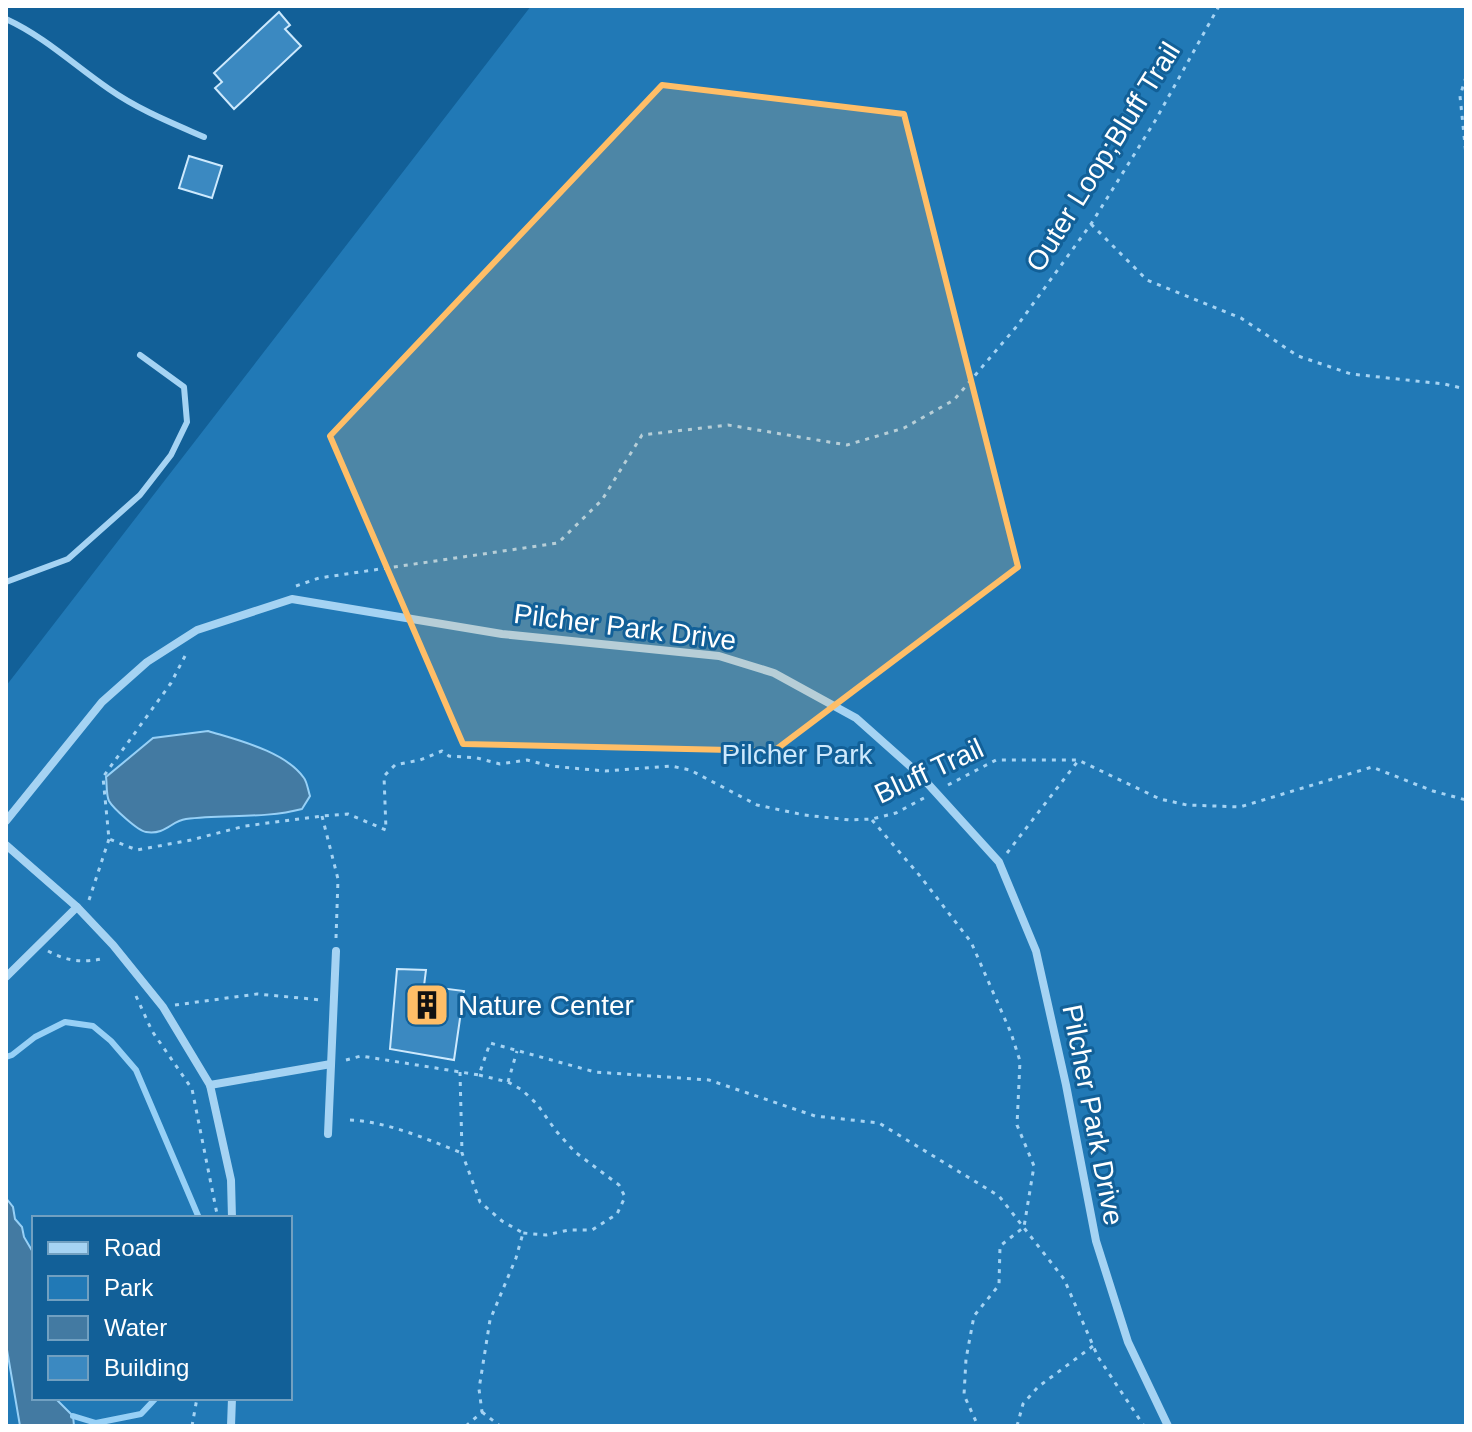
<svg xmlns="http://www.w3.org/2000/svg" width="1472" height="1432" font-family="Arial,sans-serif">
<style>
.green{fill:#2179b6;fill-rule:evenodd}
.water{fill:#437aa2;stroke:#97d0f6;stroke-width:2}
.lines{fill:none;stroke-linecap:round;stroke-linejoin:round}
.stream{stroke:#97d0f6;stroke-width:6}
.building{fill:#3b89c1;stroke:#cde9fd;stroke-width:2}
.path{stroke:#a5d3f3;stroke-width:3;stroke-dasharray:4 6;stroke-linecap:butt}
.lane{stroke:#a5d3f3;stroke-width:6}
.street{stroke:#a5d3f3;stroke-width:8}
.marked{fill:#ffbe67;fill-opacity:0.2;stroke:#ffbe67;stroke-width:6;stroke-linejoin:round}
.labels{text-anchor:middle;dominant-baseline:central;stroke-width:6;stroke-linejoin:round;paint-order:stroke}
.street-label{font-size:28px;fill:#fff;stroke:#126098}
.park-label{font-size:28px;fill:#cde9fd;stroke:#126098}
.poi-label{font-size:28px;fill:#fff;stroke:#126098;text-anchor:start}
</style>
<rect width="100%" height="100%" fill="#126098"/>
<path class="green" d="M531 6H1466V1426H6V686ZM34 1218H290V1398H34Z"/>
<g class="water">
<path d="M208 731C237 740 285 751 304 778 307 782 308 790 310 796L302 809C264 819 224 814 186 819 171 821 166 835 146 832 138 831 113 808 109 801 106 795 107 783 106 777L153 738Z"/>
<path d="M6 1198 13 1207 15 1219 22 1227 24 1237 34 1254V1398H55L73 1416 74 1426H20L6 1344Z"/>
</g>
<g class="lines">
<g class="stream">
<path d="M6 1057 12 1055 35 1037 65 1022 93 1026 111 1041 136 1070 199 1218"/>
<path d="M73 1416 96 1423 141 1414 156 1398"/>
</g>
</g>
<g class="building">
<path d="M279 12 290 25 285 29 301 46 234 109 215 88 222 82 214 73Z"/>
<path d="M189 156 222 166 212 198 179 188Z"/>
<path d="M397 969 426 970 424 986 464 991 454 1060 390 1049Z"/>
</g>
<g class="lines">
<g class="path">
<path d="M1466 77 1460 96 1466 155"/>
<path d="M1091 224 1147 280 1241 318 1298 356 1351 374 1444 384 1466 389"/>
<path d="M296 586 319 578 558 543 602 500 642 435 728 425 847 445 904 428 954 400 1017 326 1091 224 1155 121 1219 6"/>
<path d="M185 656 171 683 103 777 109 839 137 850 191 840 245 826 322 816 348 814 386 830 384 776 395 765 420 760 442 751 449 756 477 758 500 764 527 760 550 766 605 771 671 766 690 770 757 805 804 815 850 820 872 819 896 813 924 798"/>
<path d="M948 785 996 760H1078L1160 799 1187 805 1240 807 1372 767 1433 791 1466 800"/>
<path d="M322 816 338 879 336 938"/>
<path d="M872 820 920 876 971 942 1011 1033 1020 1061 1017 1125 1034 1166 1024 1227 1000 1246 999 1285 974 1316 966 1359 964 1395 978 1426"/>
<path d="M1007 853 1078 761"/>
<path d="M89 900 109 839"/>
<path d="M48 951C68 962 84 963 106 958"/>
<path d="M136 996 152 1031 192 1089 217 1214"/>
<path d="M175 1005 257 994 322 1000"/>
<path d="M346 1060 361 1056 479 1075 490 1043 595 1072 709 1080 815 1116 879 1123 999 1196 1064 1279 1098 1357 1144 1426"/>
<path d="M460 1072 462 1153 480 1202 502 1221 523 1233 516 1258 490 1320 479 1389 482 1412 466 1426"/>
<path d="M479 1075 508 1082 522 1090 537 1104 556 1131 575 1152 619 1185 625 1197 617 1214 592 1230H569L546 1235 523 1233"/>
<path d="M508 1082 517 1051"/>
<path d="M350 1120C389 1122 426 1139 462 1153"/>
<path d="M482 1412 500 1426"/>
<path d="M192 1426 197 1398"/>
<path d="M1017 1426 1023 1404 1038 1387 1093 1346"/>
</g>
<g class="lane">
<path d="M6 19C45 37 74 65 109 89 139 110 172 123 204 137"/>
<path d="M6 582 68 559 140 495 171 455 187 422 184 387 140 355"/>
</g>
<g class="street">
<path d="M6 821 102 702 147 662 197 630 292 599 502 634 719 656 774 673 856 718 919 774 999 862 1036 951 1066 1085 1096 1241 1128 1342 1168 1426"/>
<path d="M6 845 77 907 113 945 163 1007 210 1085 231 1180 232 1218"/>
<path d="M6 977 77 907"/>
<path d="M210 1085 331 1064"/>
<path d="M328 1134 336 951"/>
<path d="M231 1426 232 1398"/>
</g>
</g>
<path class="marked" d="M662 85 904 114 1018 567 774 751 463 744 330 436Z"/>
<defs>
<g id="building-square" transform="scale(2.3)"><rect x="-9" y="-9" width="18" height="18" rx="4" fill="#ffbe67" stroke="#126098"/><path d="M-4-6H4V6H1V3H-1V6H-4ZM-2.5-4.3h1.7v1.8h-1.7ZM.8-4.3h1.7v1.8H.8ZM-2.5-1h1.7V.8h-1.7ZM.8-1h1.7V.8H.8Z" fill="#111"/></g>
</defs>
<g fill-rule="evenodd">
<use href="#building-square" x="427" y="1005"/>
</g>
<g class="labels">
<g class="street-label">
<text transform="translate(1103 157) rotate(-58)">Outer Loop;Bluff Trail</text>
<text transform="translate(625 627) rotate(7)">Pilcher Park Drive</text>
<text transform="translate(929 771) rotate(-25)">Bluff Trail</text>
<text transform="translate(1093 1115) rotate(79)">Pilcher Park Drive</text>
</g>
<g class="park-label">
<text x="797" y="754">Pilcher Park</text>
</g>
<g class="poi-label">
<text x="458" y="1005">Nature Center</text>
</g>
</g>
<rect width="1472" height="1432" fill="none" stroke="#ffffff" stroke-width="16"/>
<rect x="32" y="1216" width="260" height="184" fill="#126098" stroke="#71a0c1" stroke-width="2"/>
<rect x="48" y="1242" width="40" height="12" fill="#a5d3f3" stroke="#71a0c1" stroke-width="2"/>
<text x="104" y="1256" font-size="24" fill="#ffffff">Road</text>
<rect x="48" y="1276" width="40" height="24" fill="#2179b6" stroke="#71a0c1" stroke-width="2"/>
<text x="104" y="1296" font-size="24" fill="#ffffff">Park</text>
<rect x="48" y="1316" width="40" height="24" fill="#437aa2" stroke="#71a0c1" stroke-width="2"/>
<text x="104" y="1336" font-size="24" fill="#ffffff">Water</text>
<rect x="48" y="1356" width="40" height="24" fill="#3b89c1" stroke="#71a0c1" stroke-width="2"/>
<text x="104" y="1376" font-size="24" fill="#ffffff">Building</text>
</svg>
